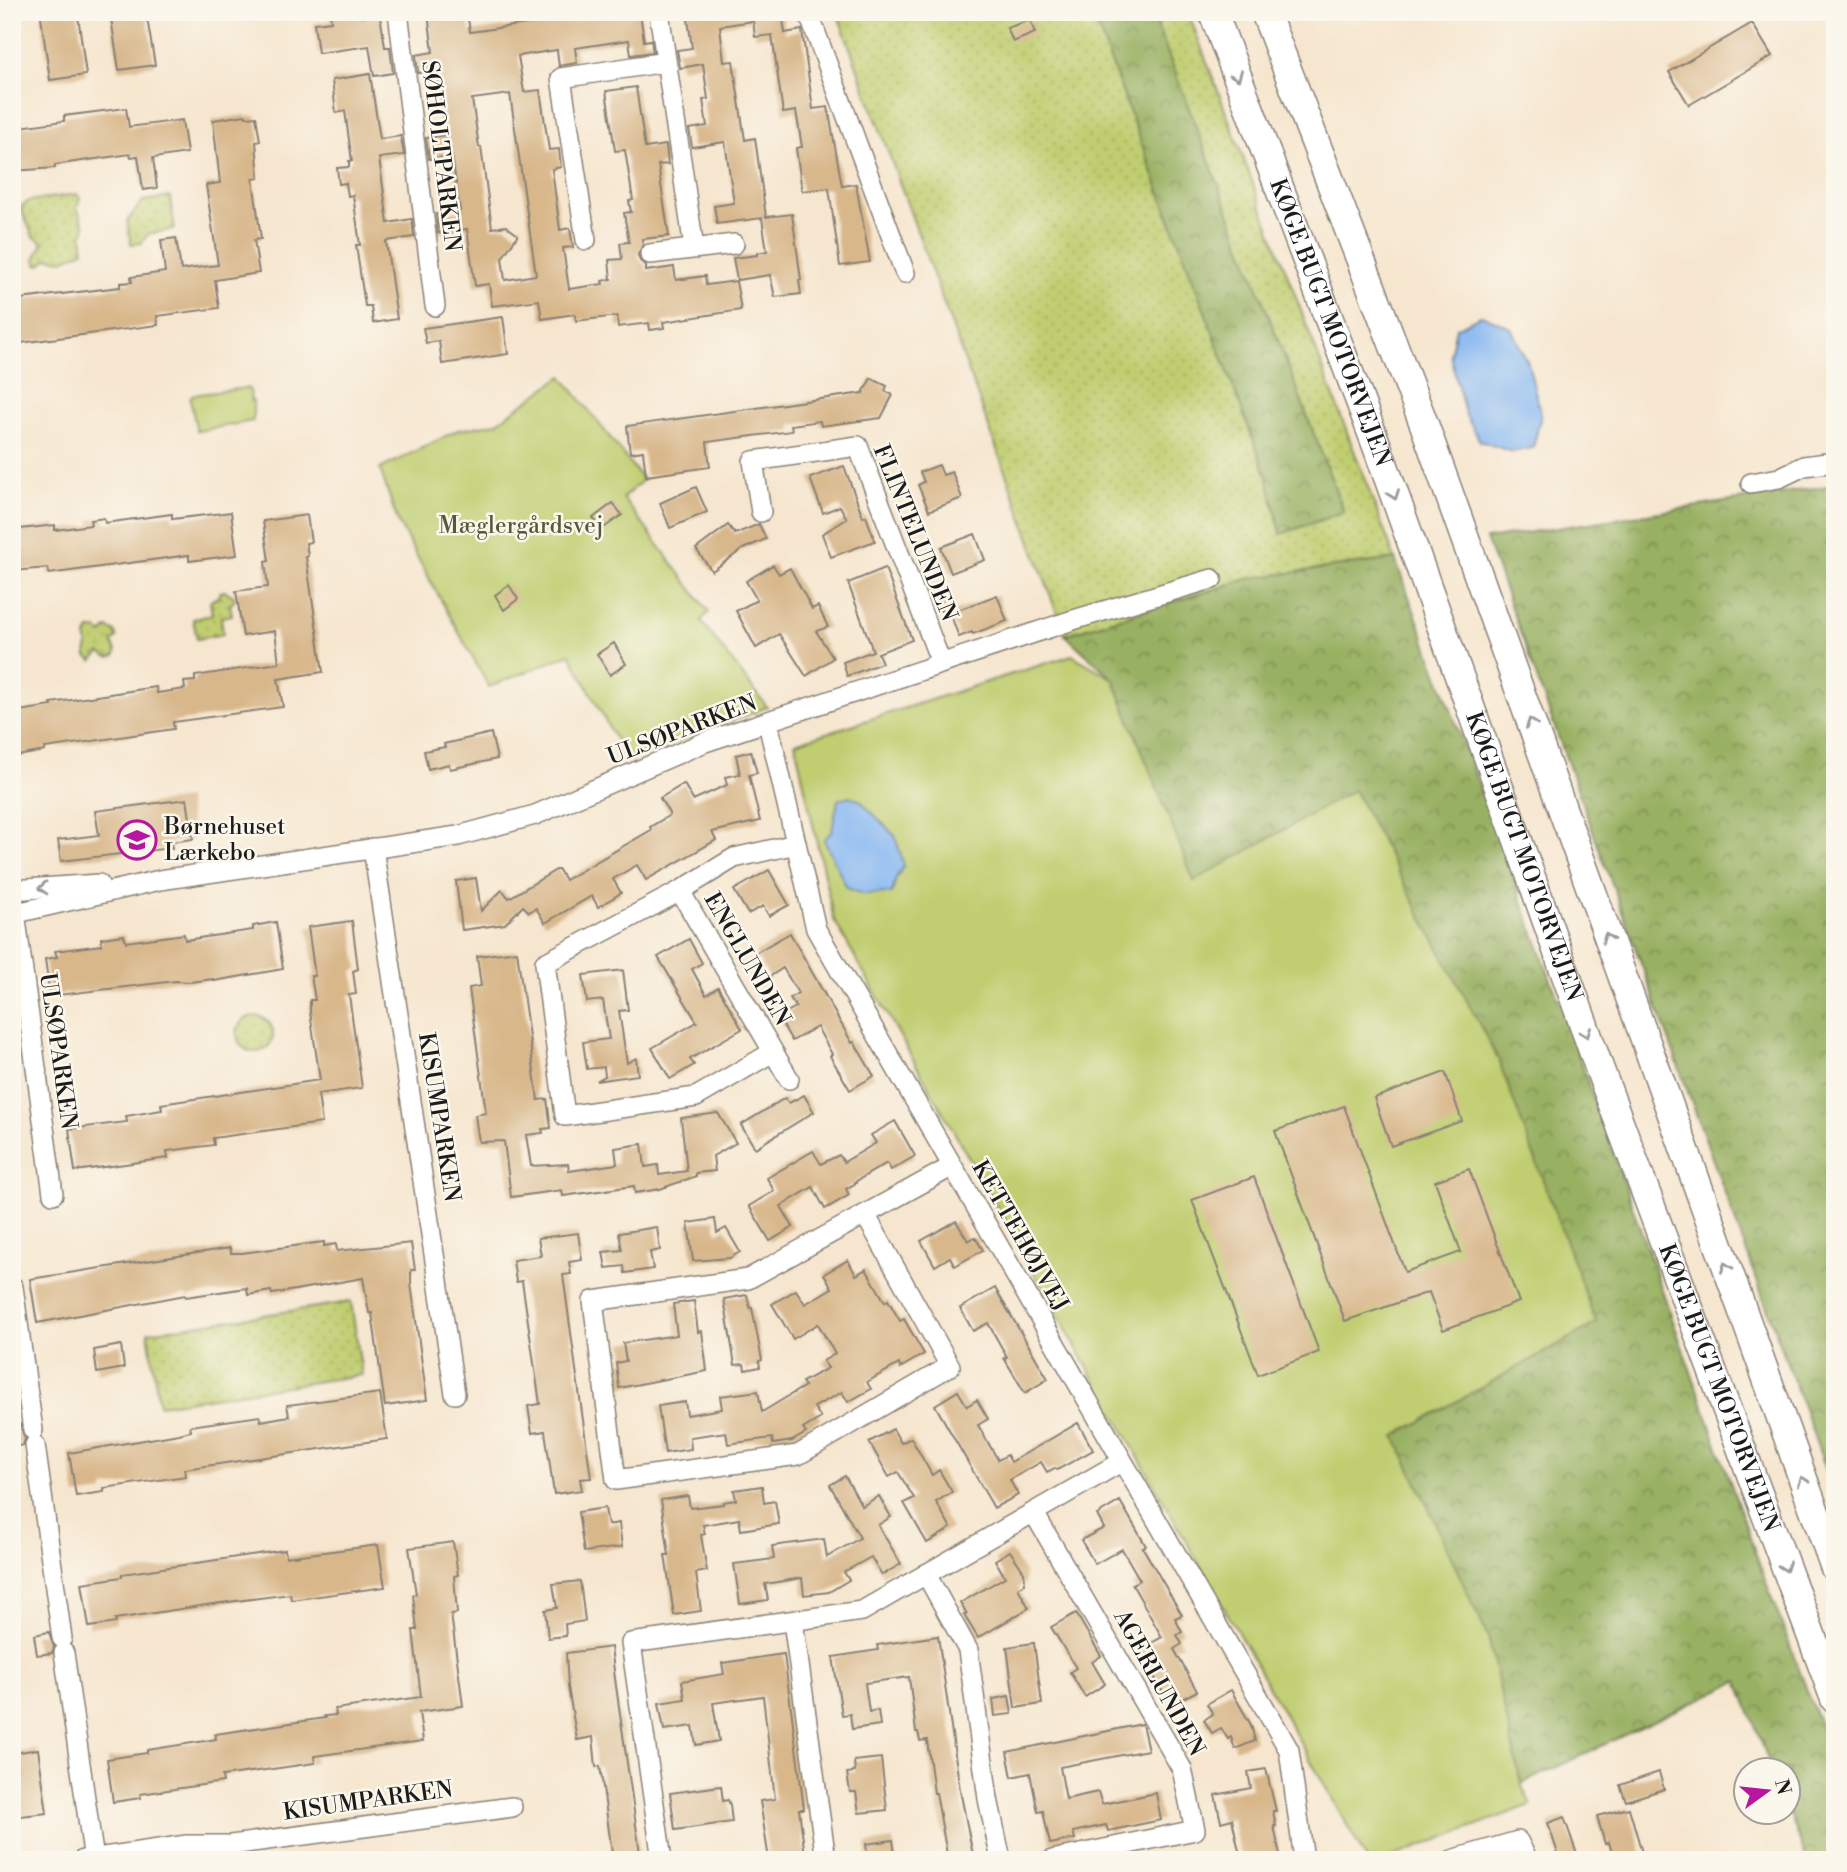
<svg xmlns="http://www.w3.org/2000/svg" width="1847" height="1872" font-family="'Libre Bodoni',serif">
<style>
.grass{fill:url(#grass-dots);stroke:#6e7446;stroke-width:2}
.forest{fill:url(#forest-crowns);stroke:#5a663f;stroke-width:2}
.garden{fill:#c0cd6f;stroke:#6e7446;stroke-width:2}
.water{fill:#86b7f2;stroke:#516a87;stroke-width:2}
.building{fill:#d8b78b;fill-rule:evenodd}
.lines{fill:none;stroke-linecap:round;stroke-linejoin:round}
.minor-casing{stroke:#898176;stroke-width:22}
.highway-casing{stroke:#898176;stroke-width:31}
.minor{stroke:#fff;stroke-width:19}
.highway{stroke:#fff;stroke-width:28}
.oneway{stroke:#999}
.labels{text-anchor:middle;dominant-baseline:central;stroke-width:5;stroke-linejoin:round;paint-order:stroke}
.street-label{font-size:23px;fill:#1c1c1c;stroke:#fbf7ec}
.park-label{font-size:23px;fill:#555a39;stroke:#fbf7ec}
.poi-label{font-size:23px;fill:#1c1c1c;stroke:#fbf7ec;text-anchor:start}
</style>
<defs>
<pattern id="grass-dots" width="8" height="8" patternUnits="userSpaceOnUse" patternTransform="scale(1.75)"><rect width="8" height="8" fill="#c0cd6f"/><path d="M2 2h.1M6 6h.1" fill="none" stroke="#a4af60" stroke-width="1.8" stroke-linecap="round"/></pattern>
<pattern id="forest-crowns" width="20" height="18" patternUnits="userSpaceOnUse" patternTransform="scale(1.75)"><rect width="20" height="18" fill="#98b062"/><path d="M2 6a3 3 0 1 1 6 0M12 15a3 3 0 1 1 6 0" fill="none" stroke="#7b8e50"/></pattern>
</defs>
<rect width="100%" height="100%" fill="#fbf7ec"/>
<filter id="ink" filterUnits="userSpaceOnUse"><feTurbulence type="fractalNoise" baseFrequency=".0143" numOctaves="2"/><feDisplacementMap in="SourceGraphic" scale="14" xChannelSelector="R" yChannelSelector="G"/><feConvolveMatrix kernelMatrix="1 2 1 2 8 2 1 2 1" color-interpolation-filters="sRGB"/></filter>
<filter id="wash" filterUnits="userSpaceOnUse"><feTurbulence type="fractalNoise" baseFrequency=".00686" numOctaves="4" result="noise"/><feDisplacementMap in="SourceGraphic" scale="28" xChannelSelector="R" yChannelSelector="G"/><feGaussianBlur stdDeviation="1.57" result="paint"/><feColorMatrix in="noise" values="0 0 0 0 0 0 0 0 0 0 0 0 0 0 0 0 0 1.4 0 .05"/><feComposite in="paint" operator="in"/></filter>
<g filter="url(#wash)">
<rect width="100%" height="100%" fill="#f6e6cf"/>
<g class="grass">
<path d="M837 12H1188L1395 559 1251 578 1065 635Z"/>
<path d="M77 194 80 198 77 208 85 226 82 236 84 251 63 260 48 258 40 265 36 264 35 259 43 243 33 236 20 207 29 201Z"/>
<path d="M170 197 175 229 148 234 142 243 131 244 127 221 143 201Z"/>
<path d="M225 591 234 596V602L230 604 232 615 221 617 223 634 197 639 193 619 212 615 210 601 218 597 220 592Z"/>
<path d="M108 628 115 632 117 638 112 642 116 651 115 656 109 658 100 653 92 661 86 655 88 644 86 636 90 630H97L102 634Z"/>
<circle cx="255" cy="1034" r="18"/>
<path d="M351 1302 362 1375 159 1405 148 1332Z"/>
</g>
<g class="forest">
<path d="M1092 12H1152L1344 512 1281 534 1268 479Z"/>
<path d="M1835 485V1494L1486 539Z"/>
<path d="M1395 559 1567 1023 1765 1580 1835 1764V1860H1807L1788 1809 1787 1770H1772L1738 1681 1521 1784 1488 1637 1395 1436 1596 1323 1354 791 1194 882 1113 679 1065 635 1251 578Z"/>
</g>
<g class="garden">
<path d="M562 376 643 480 623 498 709 612 701 621 767 707 627 761 570 654 489 687 398 522 380 469 458 430 496 423Z"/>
<path d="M246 388 250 390 251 401H253V421L197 431 190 399 192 395Z"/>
<path d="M1072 655 1113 679 1194 881 1354 790 1498 1059 1596 1323 1395 1436 1488 1637 1521 1784 1531 1805 1384 1860H1367L834 920 795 743Z"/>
</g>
<g class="water">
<path d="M1482 315 1511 328 1528 363 1541 415 1533 448 1512 452 1480 441 1465 414 1450 355 1456 328Z"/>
<path d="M849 796 861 801 895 836 904 866 896 878 892 893 863 894 847 888 824 840 832 831 838 800Z"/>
</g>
<g id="blocks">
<g class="building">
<path d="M47 12H75L78 15 86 75 50 80 41 17Z"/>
<path d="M110 12H146L155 65 119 70Z"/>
<path d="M330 12H360L361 17 380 14 385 47H390L393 73 374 76 369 46 318 53 314 23 331 21Z"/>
<path d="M440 12H467L470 32 590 15V12H640L644 41 651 40 653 52 631 55 629 40 575 48 577 63 559 66 557 50 518 56 524 92 540 90 549 150 559 149 561 167 552 169 560 230 570 228 573 247 563 248 569 289 603 284 602 281 611 279 609 260 622 259 620 243 629 242 624 213 631 212 629 201 633 200 625 150 615 151 606 91 636 87 645 148 666 145 668 164 658 165 669 236 642 239 643 244 638 255 640 261 646 265V271L674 267 676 280 705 276 706 285 736 281 741 310 663 322 664 328 650 330 649 323 618 327 617 316 576 321 575 314 542 319 539 300 492 306 489 284 475 286 467 229 438 233 436 214 460 211 452 156 429 159 426 138 446 135 437 70 418 73 416 55 433 52 428 14ZM510 94 536 275 505 280 502 258 518 235 506 226 492 228 481 147H479L472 99Z"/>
<path d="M687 12H782L785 33 802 30 813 109 828 107 842 186 856 184 870 262 840 266 829 188 802 191 796 148 802 147 796 111 783 113 772 35 755 37 753 21 720 26 724 62 733 61 745 140 755 138 766 217 792 214 801 280H799L801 294 775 297 770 275 737 280 733 258 757 255V253L767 251 762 218 717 224 714 206 734 203 725 142 692 147 689 129 707 126 703 100 708 99 703 64 680 68 677 50 692 48Z"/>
<path d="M1030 20 1035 33 1013 42 1007 28Z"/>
<path d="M1752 23 1772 56 1689 105 1669 72Z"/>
<path d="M370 74 380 139 401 136 404 155 379 158 388 223 412 219 414 237 386 241 397 319 373 323 371 306H365L356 245H360L353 195 348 196 346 183 339 184 337 168 349 167V161H352L345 111 336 113 332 80Z"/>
<path d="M126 108 129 127 182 120 187 153 153 158 157 188 143 190 138 156 131 157 130 154 61 164 55 165V168L12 171V128L64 121V116Z"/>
<path d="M245 115 246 117 256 116 260 141 256 142 259 178 253 179 261 239 254 240 259 273 215 280 219 308 157 316 158 325 12 344V300L120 287V283L132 282 131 277 165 272 161 240 176 238 181 270 218 265 206 185 220 183 213 120Z"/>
<path d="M503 317 508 354 442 364 439 341 426 343 423 328Z"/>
<path d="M871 378 887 386 885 391 893 395 881 418 821 426 820 421 791 425 792 431 707 442 710 467 646 476 643 451 630 453 627 426 863 393Z"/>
<path d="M939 465 943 475 952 472 962 498 929 511 918 485 924 482 920 472Z"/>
<path d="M844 466 863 517 866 516 875 541 831 557 822 534 847 519 840 506 823 513 810 478Z"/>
<path d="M696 487 707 512 670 528 660 503Z"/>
<path d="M613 503 622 515 602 529 593 518Z"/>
<path d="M231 512 237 555 189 561V555L49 574 48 568 12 571V530L55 525V530L91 525 90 520 104 518 105 523 172 514V519Z"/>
<path d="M307 515 311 542 306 543 308 556 306 557 323 672 278 679 283 707 173 722 174 729 45 748V751L17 756 12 712 52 706 51 703 156 687 157 693 185 689 184 682 195 681V676L279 663 275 631 243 636 236 591 268 587 265 562 269 561 263 521Z"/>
<path d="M759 524 766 539 743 549 712 571 696 549 728 525 735 534Z"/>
<path d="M975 534 985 560 951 573 941 547Z"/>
<path d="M773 565 779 574 790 568 812 609 818 606 828 627 816 631 833 658 806 676 779 634 756 648 736 611 757 600 746 581Z"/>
<path d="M885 568 912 640 878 653 882 663 847 676 843 662 873 651 848 583Z"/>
<path d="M509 585 518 599 504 610 495 595Z"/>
<path d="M947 585 955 606 940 611 932 590Z"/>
<path d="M997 595 1007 621 973 634 972 632 959 637 950 613Z"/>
<path d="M614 643 626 664 610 675 597 654Z"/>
<path d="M491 733 497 759 450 769 449 764 428 769 424 751 445 747 444 744Z"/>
<path d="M751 751 757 773 749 775 760 821 712 832 716 840 646 880 637 865 613 879 621 893 598 907 592 896 545 923 536 908 529 912 523 906 505 924 462 930 456 881 476 878 481 911 502 890 509 898 556 870H559L565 880 651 830 650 827 670 815 660 798 684 784 693 800 727 785 725 777 740 774 736 755Z"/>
<path d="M187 799 193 839 171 842 172 848 61 861 58 840 99 835 95 811Z"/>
<path d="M769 870 789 905 769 916 763 906 748 914 734 890Z"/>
<path d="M352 921 358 969 353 971 356 994 349 995 362 1088 318 1094 322 1123 213 1138 214 1145 167 1151 168 1158 75 1171 69 1129 127 1122 126 1116 162 1110 161 1104 320 1080 310 1012V1000H315L311 976H315L308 927Z"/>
<path d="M276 922 283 969 214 981V979L190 982 176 981 50 996 45 959 57 957 55 951 102 945 101 938 124 935 126 942 184 934 185 940 253 930V926Z"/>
<path d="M790 933 852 1043 854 1042 874 1076 850 1090 830 1056 832 1054 817 1027 792 1041 778 1017 796 1007 790 998 798 993 783 968 769 977 755 953Z"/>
<path d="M689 939 702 963 692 969 706 995 718 987 742 1029 690 1059 694 1065 670 1079 652 1048 697 1022 658 957Z"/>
<path d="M517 951 538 1100 547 1099 551 1128 542 1129 543 1133 526 1135 531 1166 568 1164 569 1171 617 1164 615 1148 642 1144 645 1167 658 1165 659 1175 687 1171 681 1118 718 1113 736 1143 713 1156 715 1171 696 1173V1176L660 1189 635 1193 634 1186 563 1196 562 1190 511 1197 504 1141 479 1142 475 1115 486 1113 469 988 481 986 477 956Z"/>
<path d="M623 970 628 1010 619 1011 627 1063 636 1058 638 1075 596 1081 605 1076 604 1067 587 1069 583 1042 609 1039 603 1000 587 1002 583 975Z"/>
<path d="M1445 1072 1462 1121 1391 1146 1374 1098Z"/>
<path d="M804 1095 814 1112 755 1148 741 1125 785 1098 789 1103Z"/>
<path d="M1344 1106 1405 1272 1461 1252 1435 1181 1469 1169 1519 1302 1443 1330 1429 1292 1345 1321 1275 1131Z"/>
<path d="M895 1121 915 1156 891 1170 887 1163 855 1182 856 1183 846 1189 849 1195 825 1209 813 1187 781 1206 793 1227 770 1241 749 1206 774 1191 767 1178 813 1151 821 1164 839 1155 844 1162 876 1143 871 1135Z"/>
<path d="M1254 1177 1319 1352 1258 1375 1192 1200Z"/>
<path d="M715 1219 717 1233 726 1228 740 1252 730 1258 693 1261 688 1223Z"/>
<path d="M956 1221 968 1241 975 1237 983 1250 955 1266 950 1257 935 1266 921 1241Z"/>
<path d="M657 1227 660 1250 650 1252 653 1269 625 1273 624 1266 606 1268 603 1252 622 1250 619 1233Z"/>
<path d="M578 1233 582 1260 569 1262 571 1274 563 1275 591 1478 580 1479 582 1490 554 1494 545 1431 532 1433 528 1406 540 1404 522 1281 516 1282 513 1260 541 1256 538 1238Z"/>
<path d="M324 1242V1246L336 1244 337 1251 411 1243 415 1270H411V1284L427 1400 385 1406 372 1313H369L363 1278 272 1294 271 1291 248 1295 247 1288 186 1297 185 1295 37 1323 30 1279 230 1248 231 1253H242Z"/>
<path d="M848 1260 856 1275 866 1269 885 1302 888 1300 900 1321 904 1319 924 1354 900 1368 899 1364 867 1382 871 1389 848 1402 842 1392 814 1407 821 1418 803 1429 806 1433 792 1441 773 1444 772 1438 728 1444 726 1432 690 1437 691 1449 665 1453 658 1406 685 1402 687 1415 722 1409 720 1396 758 1391 762 1412 805 1386 802 1382 828 1368 823 1361 835 1354 818 1324 793 1339 772 1304 796 1290 805 1304 832 1288 824 1274Z"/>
<path d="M995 1288 1048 1379 1025 1393 1004 1358 1007 1357 988 1323 973 1331 960 1308Z"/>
<path d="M747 1295 750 1308H752L762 1360 759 1361 760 1367 745 1370 744 1364 735 1365 724 1299Z"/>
<path d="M694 1301 698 1332 702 1331 707 1371 619 1388 616 1363 626 1361 623 1343 677 1335 673 1304Z"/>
<path d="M121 1345 124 1368 97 1373 94 1350Z"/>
<path d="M958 1391 967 1406 977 1400 988 1419 978 1425 998 1460 1007 1455 1011 1462 1078 1423 1093 1450 1057 1470 1055 1468 1047 1472 1041 1462 1010 1480 1018 1495 994 1508 935 1405Z"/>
<path d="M380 1393 387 1439 185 1469 186 1476 104 1488V1492L76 1496 69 1453 179 1434 191 1431 190 1426 260 1416 261 1421 289 1416 287 1405Z"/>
<path d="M20 1424 25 1439 23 1445 12 1447V1425Z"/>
<path d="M893 1429 901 1443 911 1438 932 1475 939 1470 952 1492 936 1502 951 1528 927 1543 904 1503 914 1498 898 1472 889 1477 869 1442Z"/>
<path d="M845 1476 862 1506 879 1496 891 1517 878 1525 901 1564 882 1575 871 1557 844 1572 849 1580 829 1592 804 1595 802 1578 765 1584 768 1600 740 1604 734 1564 774 1559 772 1546 824 1539 827 1557 860 1538 830 1485Z"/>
<path d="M762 1486 764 1503 775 1501 779 1524 741 1530 739 1519 703 1525 705 1534 701 1535 707 1571 696 1573 701 1611 674 1615 665 1555H669L661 1500 688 1496 690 1508 723 1504V1502L736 1500 734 1490Z"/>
<path d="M1120 1501 1146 1546 1143 1548 1182 1615 1175 1618 1182 1632 1177 1635 1182 1644 1174 1649 1197 1691 1178 1701 1171 1689 1164 1694 1139 1650 1162 1637 1132 1584 1140 1580 1122 1549 1095 1564 1081 1540 1104 1528 1097 1515Z"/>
<path d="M605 1508 608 1525 619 1523 622 1547 584 1552 578 1512Z"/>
<path d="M453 1542 458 1575 454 1576 457 1613 451 1614 463 1706 419 1712 423 1741 314 1756 315 1763 222 1776 223 1782 140 1794 141 1798 113 1802 107 1759 147 1753V1750L205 1741 216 1739 215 1734 325 1718 324 1716 336 1715 335 1709 421 1697 413 1630H417L413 1595 416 1594 409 1548Z"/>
<path d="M378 1545 385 1587 291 1600 290 1594 213 1604 115 1619 116 1623 89 1627 82 1583 122 1577V1574L285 1550 286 1557Z"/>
<path d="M1010 1551 1024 1572 1025 1584 1018 1588 1029 1608 978 1638 964 1615 967 1614 960 1603 1005 1577 995 1560Z"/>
<path d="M580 1581 585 1621 565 1624 566 1636 548 1638 545 1610 557 1608 553 1584Z"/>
<path d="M1076 1613 1101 1656 1092 1662 1105 1684 1085 1697 1070 1672 1076 1668 1051 1627Z"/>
<path d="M49 1632 54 1647 52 1653 37 1655 34 1635Z"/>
<path d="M938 1636 960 1790 974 1860H948L936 1793H934L927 1740 920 1741 918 1732H916L909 1677 865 1683 869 1712 878 1710 880 1725 852 1729 850 1714 842 1715 833 1657 878 1650 877 1645Z"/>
<path d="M1034 1643 1042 1704 1015 1708 1007 1647Z"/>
<path d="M611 1647 616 1686 641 1860H613L600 1766 596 1767 593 1737 577 1740 568 1687 566 1653Z"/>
<path d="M784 1654 804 1809H799L805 1855 796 1856V1860H769L760 1801 775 1799 763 1696 713 1703 719 1741 696 1745 693 1726 664 1730 659 1703 685 1699 682 1681 724 1674 722 1663Z"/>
<path d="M1231 1690 1251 1725 1255 1741 1235 1749 1231 1737 1228 1739 1221 1728 1212 1733 1204 1720 1213 1714 1207 1704Z"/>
<path d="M1009 1696 1012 1714 995 1716 993 1699Z"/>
<path d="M1142 1724 1148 1750 1060 1767 1066 1799 1098 1792 1102 1804 1156 1793 1161 1820 1108 1831 1106 1825 1073 1832 1075 1839 1050 1844 1043 1811 1038 1812 1030 1773 1012 1777 1007 1752Z"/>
<path d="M38 1749 47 1813 12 1817V1769L17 1768 14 1753Z"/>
<path d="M881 1758 887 1810 859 1813 856 1792H850L847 1773 855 1772 854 1761Z"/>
<path d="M1266 1769 1276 1811H1273L1276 1826H1274L1281 1860H1241L1232 1819 1221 1822 1215 1795 1251 1788 1248 1772Z"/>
<path d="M1659 1772 1664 1789 1626 1801 1620 1785Z"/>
<path d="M721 1786 723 1801 728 1800 730 1805 732 1822 675 1830 670 1793Z"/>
<path d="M1629 1808 1643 1856 1628 1860H1614L1609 1842 1605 1844 1597 1816Z"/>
<path d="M1564 1817 1579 1860H1560L1548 1823Z"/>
<path d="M893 1840 896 1860H868L866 1844Z"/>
</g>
</g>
</g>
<g filter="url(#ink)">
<use href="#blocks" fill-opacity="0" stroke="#898176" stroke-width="2"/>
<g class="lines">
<g class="minor-casing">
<g id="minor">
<path d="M398 12 435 306"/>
<path d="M659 12 694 248"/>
<path d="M808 12 905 273"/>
<path d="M586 240 561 78 666 62"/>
<path d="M650 254 734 244"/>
<path d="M1751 483 1779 478 1804 466 1835 462"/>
<path d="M761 512 753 461 858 446 941 663"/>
<path d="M768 723 816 929 1289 1750 1304 1860"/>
<path d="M373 848 455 1394"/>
<path d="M12 890 53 1194"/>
<path d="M12 890 99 884"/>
<path d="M680 891 789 1079"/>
<path d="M12 914 160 880 458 836 535 815 705 742 1073 620 1212 579"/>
<path d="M773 1052 696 1097 565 1116 545 963 680 891 734 858 796 844"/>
<path d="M866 1216 950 1366 798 1455 616 1480 593 1301 748 1279 951 1167"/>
<path d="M13 1287 33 1430"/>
<path d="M35 1445 62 1638"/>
<path d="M1034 1513 1182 1769 1195 1830 1052 1860"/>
<path d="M926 1574 968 1650 988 1799 1001 1860"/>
<path d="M793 1621 826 1860"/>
<path d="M64 1653 94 1860"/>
<path d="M83 1860 187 1845H231L512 1807"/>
<path d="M662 1860 631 1643 862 1611 1121 1462"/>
<path d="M1452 1860 1518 1841 1528 1860"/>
</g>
</g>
<g class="highway-casing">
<g id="highway">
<path id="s1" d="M1213 12 1378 449 1601 1073 1835 1699"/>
<path d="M1265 12 1424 424 1835 1568"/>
</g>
</g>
<use href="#minor" class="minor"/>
<use href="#highway" class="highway"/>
</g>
<defs><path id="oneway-chevron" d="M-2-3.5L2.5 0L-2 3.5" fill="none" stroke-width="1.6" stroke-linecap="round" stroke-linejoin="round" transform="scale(1.75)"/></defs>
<g class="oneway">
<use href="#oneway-chevron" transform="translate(1237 76) rotate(69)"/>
<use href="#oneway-chevron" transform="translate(1394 495) rotate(70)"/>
<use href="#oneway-chevron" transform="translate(1531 723) rotate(-110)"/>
<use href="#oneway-chevron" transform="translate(43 888) rotate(176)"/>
<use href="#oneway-chevron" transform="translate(1607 938) rotate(-110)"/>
<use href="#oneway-chevron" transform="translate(1586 1033) rotate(70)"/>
<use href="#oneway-chevron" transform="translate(1726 1267) rotate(-110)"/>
<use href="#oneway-chevron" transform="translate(1803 1481) rotate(-110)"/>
<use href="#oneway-chevron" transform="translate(1785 1567) rotate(70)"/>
</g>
</g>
<defs>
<g id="school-ring" transform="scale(2.0125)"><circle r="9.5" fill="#fbf7ec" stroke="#b5179e" stroke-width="1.5"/><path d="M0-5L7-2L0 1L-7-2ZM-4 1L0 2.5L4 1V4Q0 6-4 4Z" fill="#b5179e"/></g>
</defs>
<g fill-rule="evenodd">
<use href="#school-ring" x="137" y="840"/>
</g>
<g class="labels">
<g class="street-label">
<text transform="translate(441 156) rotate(83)">SØHOLTPARKEN</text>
<text stroke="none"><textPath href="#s1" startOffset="332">KØGE BUGT MOTORVEJEN</textPath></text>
<text transform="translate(915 533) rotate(68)">FLINTELUNDEN</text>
<text transform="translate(682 730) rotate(-21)">ULSØPARKEN</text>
<text stroke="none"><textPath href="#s1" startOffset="900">KØGE BUGT MOTORVEJEN</textPath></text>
<text transform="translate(747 959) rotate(60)">ENGLUNDEN</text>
<text transform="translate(58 1051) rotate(82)">ULSØPARKEN</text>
<text transform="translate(439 1117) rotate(81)">KISUMPARKEN</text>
<text transform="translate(1020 1236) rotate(60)">KETTEHØJVEJ</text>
<text stroke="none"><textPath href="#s1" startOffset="1466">KØGE BUGT MOTORVEJEN</textPath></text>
<text transform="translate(1159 1683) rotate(61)">AGERLUNDEN</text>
<text transform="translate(368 1801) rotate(-8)">KISUMPARKEN</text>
</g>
<g class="park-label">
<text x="521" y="526">Mæglergårdsvej</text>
</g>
<g class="poi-label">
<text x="164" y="827">Børnehuset<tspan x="164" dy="26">Lærkebo</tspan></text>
</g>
</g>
<rect width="1847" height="1872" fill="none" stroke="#fbf7ec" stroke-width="42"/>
<g transform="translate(1767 1791) rotate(75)"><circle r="33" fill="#fbf7ec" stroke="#a29f99" stroke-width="2"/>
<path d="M0-5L12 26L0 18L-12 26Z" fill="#b5179e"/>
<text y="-10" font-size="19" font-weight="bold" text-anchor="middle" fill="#1c1c1c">N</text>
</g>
</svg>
